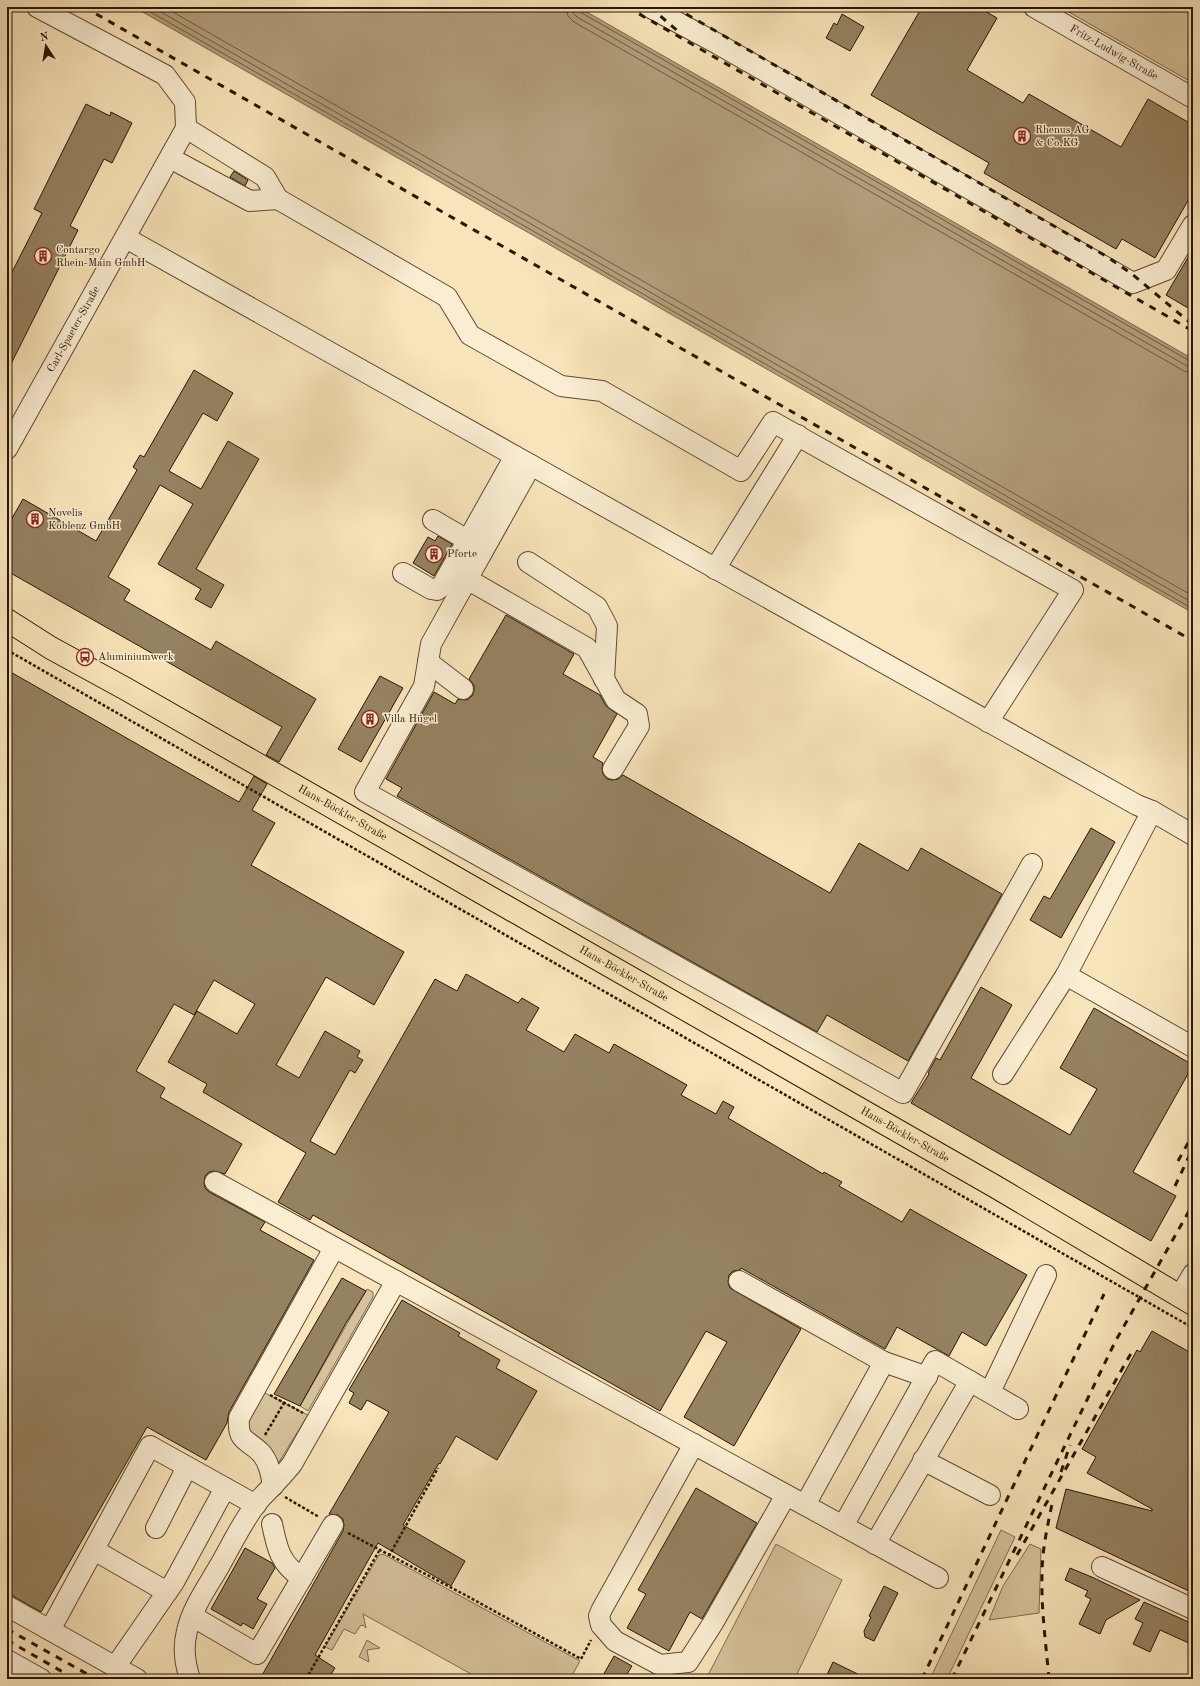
<svg xmlns="http://www.w3.org/2000/svg" width="1200" height="1686" font-family="'Old Standard TT',serif">
<style>
.green{fill:#d5c19b;stroke:#7f6c4e}
.water{fill:#b29e7b;stroke:#7b684a}
.lines{fill:none;stroke-linecap:round;stroke-linejoin:round}
.shore{stroke:#6e5a3e;stroke-width:1}
.building{fill:#958261;stroke:#291701}
.minor-casing{stroke:#5d4a2f;stroke-width:22}
.major-casing{stroke:#291701;stroke-width:24}
.path{stroke:#291701;stroke-width:2.5;stroke-dasharray:3 2;stroke-linecap:butt}
.minor{stroke:#faedd2;stroke-width:20}
.major{stroke:#f8e4ba;stroke-width:22}
.rail{stroke:#291701;stroke-width:3;stroke-dasharray:7 7;stroke-linecap:butt}
.labels{text-anchor:middle;dominant-baseline:central;stroke-width:3;stroke-linejoin:round;paint-order:stroke}
.street-label{font-size:11px;fill:#291701;stroke:#faedd2}
.poi-label{font-size:11px;fill:#291701;stroke:#faedd2;text-anchor:start}
</style>
<rect width="100%" height="100%" fill="#f8e4ba"/>
<filter id="stains"><feTurbulence type="fractalNoise" baseFrequency=".005" numOctaves="4"/><feColorMatrix values="0 0 0 0 .2 0 0 0 0 .09 0 0 0 0 .02 0 0 0 .5 -.17"/></filter>
<radialGradient id="worn" r=".72"><stop offset=".6" stop-color="#630" stop-opacity="0"/><stop offset="1" stop-color="#630" stop-opacity=".3"/></radialGradient>
<g class="green">
<path d="M1060 7H1193V83Z"/>
<path d="M367 1289 373 1292V1297L308 1411 300 1406Z"/>
<path d="M259 1390 308 1415 276 1467 244 1431Z"/>
<path d="M1001 1530 1015 1537 947 1679H930Z"/>
<path d="M776 1544 842 1580 797 1674 808 1679H706Z"/>
<path d="M1030 1544 1041 1549 1039 1613 989 1620 1003 1586Z"/>
<path d="M383 1554 580 1661 570 1679H480L363 1614 366 1628 363 1625 360 1626 355 1634 344 1629 332 1650 325 1647 379 1555Z"/>
<path d="M367 1640 380 1648 367 1650 369 1662 359 1657Z"/>
</g>
<path class="water" d="M134 7H578L1193 359V613Z"/>
<g class="lines">
<g class="shore">
<path d="M142 7 1193 609"/>
<path d="M152 7 1193 603"/>
<path d="M164 7 1193 596"/>
<path d="M566 7 568 16 574 22 1184 371 1193 373"/>
<path d="M572 7 573 13 577 17 1187 366 1193 367"/>
<path d="M577 7 580 12 1190 361 1193 362"/>
</g>
</g>
<g class="building">
<path d="M922 7H978L997 18 967 70 1023 103 1029 94 1121 147 1148 99 1193 125V192L1155 258 1122 239 1116 249 984 173 989 163 871 95Z"/>
<path d="M842 14 864 27 850 51 826 38 834 23 837 25Z"/>
<path d="M86 104 110 116 111 112 132 123 112 163 104 159 70 226 78 230 7 372V282L42 213 34 209Z"/>
<path d="M234 171 248 180 245 186 230 177Z"/>
<path d="M1193 249V311L1166 295Z"/>
<path d="M194 370 233 393 217 421 203 413 169 471 201 489 228 441 259 459 196 569 224 585 211 608 195 599 201 589 158 564 193 504 160 485 108 577 130 590 124 600 211 650 216 641 316 699 279 762 266 755 282 727 7 571V527L23 499 96 541 137 470 133 467 140 455 144 457Z"/>
<path d="M438 536 452 544 434 576 413 563 428 537 435 541Z"/>
<path d="M506 615 574 654 563 674 600 695 606 706 617 714 593 757 603 763 602 768 603 774 607 779 612 780 618 779 623 775 830 893 859 843 908 871 921 848 1002 894 908 1061 827 1015 817 1032 397 796 402 788 386 779 434 692 455 704 458 699 467 700 472 696 474 691V685L469 679Z"/>
<path d="M7 670 239 802 254 776 267 784 252 810 275 823 251 865 404 952 374 1005 326 977 276 1065 299 1078 325 1031 360 1051 357 1057 363 1060 355 1073 350 1070 310 1141 335 1155 435 979 457 991 466 974 518 1003 522 998 539 1008 526 1030 564 1052 575 1034 609 1053 614 1044 687 1085 681 1095 716 1114 723 1101 734 1107 728 1118 823 1174 824 1172 842 1182 839 1186 902 1222 910 1209 1027 1275 986 1346 962 1332 949 1356 897 1327 885 1349 741 1268 740 1270 733 1271 729 1275 728 1282 730 1288 801 1329 734 1446 684 1417 727 1342 706 1331 660 1411 313 1215 310 1220 278 1202 306 1153 203 1092 207 1084 168 1062 197 1011 237 1034 255 1004 214 980 194 1015 174 1004 136 1071 165 1088 160 1097 242 1144 225 1174 214 1171 209 1172 205 1176 204 1183 205 1188 209 1192 265 1222 260 1230 314 1260 229 1412 227 1423 206 1460 147 1427 41 1612 13 1596 7 1595Z"/>
<path d="M380 676 403 688 361 762 338 749Z"/>
<path d="M1091 828 1115 842 1061 938 1030 920 1044 896 1050 899Z"/>
<path d="M981 987 1012 1005 971 1078 1070 1135 1097 1089 1060 1068 1094 1008 1193 1065 1133 1172 1176 1196 1151 1241 911 1103 929 1074 928 1073 936 1058 940 1060Z"/>
<path d="M342 1278 366 1291 346 1323 300 1406 274 1394Z"/>
<path d="M402 1300 460 1333 458 1336 500 1360 496 1368 537 1391 497 1460 456 1436 440 1464 439 1463 403 1525 465 1561 451 1586 378 1543 315 1655 335 1668 328 1679H260L343 1531 344 1525 343 1519 338 1515 329 1514 389 1412 367 1400 361 1410 349 1403 354 1393 349 1390Z"/>
<path d="M1152 1331 1193 1354V1593L1056 1528 1066 1489 1152 1511V1509L1087 1473 1096 1457 1082 1449 1137 1350 1140 1352Z"/>
<path d="M696 1488 757 1523 702 1619 690 1612 669 1651 627 1628 646 1594 638 1590Z"/>
<path d="M245 1548 272 1563 275 1568 257 1599 267 1604 253 1629 243 1623 241 1626 211 1609Z"/>
<path d="M1070 1568 1094 1578 1140 1600 1106 1620 1100 1634 1079 1624 1091 1599 1085 1596 1088 1591 1065 1580Z"/>
<path d="M884 1586 898 1593 874 1641 865 1637 864 1631 871 1617 869 1616Z"/>
<path d="M1144 1602 1193 1624V1645L1160 1630 1150 1652 1133 1644 1143 1623 1135 1619Z"/>
<path d="M614 1656 632 1666 624 1679H601Z"/>
<path d="M833 1662 868 1679H825Z"/>
</g>
<g class="lines">
<g class="minor-casing">
<g id="minor">
<path d="M649 7 718 44 1133 283 1166 270 1193 225"/>
<path id="s1" d="M1034 7 1193 98"/>
<path d="M186 128 265 177 278 199 447 297 470 335 561 386 602 391 741 471 773 422 1073 590 988 722"/>
<path d="M170 158 250 201 278 199"/>
<path d="M126 238 531 465 431 644 424 686 365 792 903 1093 1032 864"/>
<path id="s2" d="M7 449 186 128 185 102 165 75 37 7"/>
<path d="M531 465 1137 805 1152 811"/>
<path d="M433 520 462 537 469 538 515 456"/>
<path d="M528 562 597 607 607 626 604 679"/>
<path d="M715 569 798 435"/>
<path d="M403 573 431 589 437 590 441 587 469 538"/>
<path d="M467 579 587 648 616 700 637 714 639 726 613 769"/>
<path d="M428 662 463 689"/>
<path d="M1193 835 1152 811 1066 975 1193 1047"/>
<path d="M1003 1074 1066 975"/>
<path d="M215 1182 938 1578"/>
<path d="M739 1281 884 1362 927 1377"/>
<path d="M1180 1296 1193 1274"/>
<path d="M990 1392 1046 1275"/>
<path d="M694 1444 602 1609 599 1616 601 1625 615 1641 660 1665 688 1662 713 1623 786 1495"/>
<path d="M923 1460 990 1495"/>
<path d="M273 1486C271 1474 269 1462 261 1453 248 1439 237 1443 239 1418L334 1248"/>
<path d="M805 1505 884 1362"/>
<path d="M272 1524C277 1548 280 1564 302 1578"/>
<path d="M843 1526 935 1361 1018 1409"/>
<path d="M156 1528 187 1467"/>
<path d="M875 1544 970 1381"/>
<path d="M94 1550 167 1592"/>
<path d="M1102 1567 1193 1609"/>
<path d="M7 1606 137 1679"/>
<path d="M192 1616 257 1654 333 1525"/>
<path d="M50 1630 150 1446 256 1505"/>
<path d="M7 1660 41 1679"/>
<path d="M115 1667 174 1582 225 1488"/>
<path d="M190 1679C185 1664 183 1646 187 1631 192 1608 208 1586 220 1565 232 1544 243 1520 259 1500 270 1488 282 1477 292 1464L396 1281"/>
</g>
</g>
<g class="major-casing">
<g id="major">
<path id="s3" d="M7 620 51 648 126 689 996 1187 1193 1304"/>
</g>
</g>
<g class="path">
<path d="M7 650 1193 1328"/>
<path d="M270 1395 303 1413"/>
<path d="M265 1435 284 1403"/>
<path d="M285 1497 319 1517"/>
<path d="M348 1533 467 1596 581 1659 591 1640"/>
<path d="M389 1556 438 1468"/>
<path d="M306 1679 379 1551"/>
</g>
<use href="#minor" class="minor"/>
<use href="#major" class="major"/>
<g class="rail">
<path d="M84 7 1193 641"/>
<path d="M627 7 1193 331"/>
<path d="M650 7 680 33"/>
<path d="M674 7 1106 256 1132 274 1193 325"/>
<path d="M1178 1161 1193 1134"/>
<path d="M1175 1186 1193 1148"/>
<path d="M1061 1472 1070 1445"/>
<path d="M1017 1555 1134 1348"/>
<path d="M7 1629 96 1679"/>
<path d="M7 1640 75 1679"/>
<path d="M922 1679 1104 1294"/>
<path d="M952 1679 1115 1342 1193 1204"/>
<path d="M1049 1679C1046 1644 1041 1609 1042 1575 1042 1549 1048 1524 1053 1499"/>
</g>
</g>
<defs>
<g id="building-ring" transform="scale(0.9)"><circle r="9.5" fill="#faedd2" stroke="#8f2418" stroke-width="1.5"/><path d="M-4-6H4V6H1V3H-1V6H-4ZM-2.5-4.3h1.7v1.8h-1.7ZM.8-4.3h1.7v1.8H.8ZM-2.5-1h1.7V.8h-1.7ZM.8-1h1.7V.8H.8Z" fill="#8f2418"/></g>
<g id="bus-ring" transform="scale(0.9)"><circle r="9.5" fill="#faedd2" stroke="#8f2418" stroke-width="1.5"/><path d="M-5-6H5V4H4V6H2V4H-2V6H-4V4H-5ZM-3.5-4V0h7V-4ZM-3.5 1.2v1.5H-2V1.2ZM2 1.2v1.5H3.5V1.2Z" fill="#8f2418"/></g>
</defs>
<g fill-rule="evenodd">
<use href="#building-ring" x="1022" y="136"/>
<use href="#building-ring" x="43" y="256"/>
<use href="#building-ring" x="35" y="519"/>
<use href="#building-ring" x="434" y="554"/>
<use href="#bus-ring" x="85" y="657"/>
<use href="#building-ring" x="370" y="719"/>
</g>
<g class="labels">
<g class="street-label">
<text stroke="none"><textPath href="#s1" startOffset="92">Fritz-Ludwig-Straße</textPath></text>
<text stroke="none"><textPath href="#s2" startOffset="137">Carl-Spaeter-Straße</textPath></text>
<text stroke="none"><textPath href="#s3" startOffset="387">Hans-Böckler-Straße</textPath></text>
<text stroke="none"><textPath href="#s3" startOffset="711">Hans-Böckler-Straße</textPath></text>
<text stroke="none"><textPath href="#s3" startOffset="1035">Hans-Böckler-Straße</textPath></text>
</g>
<g class="poi-label">
<text x="1035" y="130">Rhenus AG<tspan x="1035" dy="13">&amp; Co.KG</tspan></text>
<text x="56" y="250">Contargo<tspan x="56" dy="13">Rhein-Main GmbH</tspan></text>
<text x="48" y="513">Novelis<tspan x="48" dy="13">Koblenz GmbH</tspan></text>
<text x="447" y="554">Pforte</text>
<text x="98" y="657">Aluminiumwerk</text>
<text x="383" y="719">Villa Hügel</text>
</g>
</g>
<rect width="1200" height="1686" fill="none" stroke="#f8e4ba" stroke-width="24"/>
<rect x="8" y="8" width="1184" height="1670" fill="none" stroke="#291701" stroke-width="2"/>
<rect x="12" y="12" width="1176" height="1662" fill="none" stroke="#291701"/>
<g transform="translate(46 46) rotate(348)" stroke="#faedd2" stroke-width="3" paint-order="stroke">
<path d="M0-3L7 15L0 10L-7 15Z" fill="#291701"/>
<text y="-6" font-size="11" font-weight="bold" text-anchor="middle" fill="#291701">N</text>
</g>
<rect width="100%" height="100%" filter="url(#stains)"/>
<rect width="100%" height="100%" fill="url(#worn)"/>
</svg>
